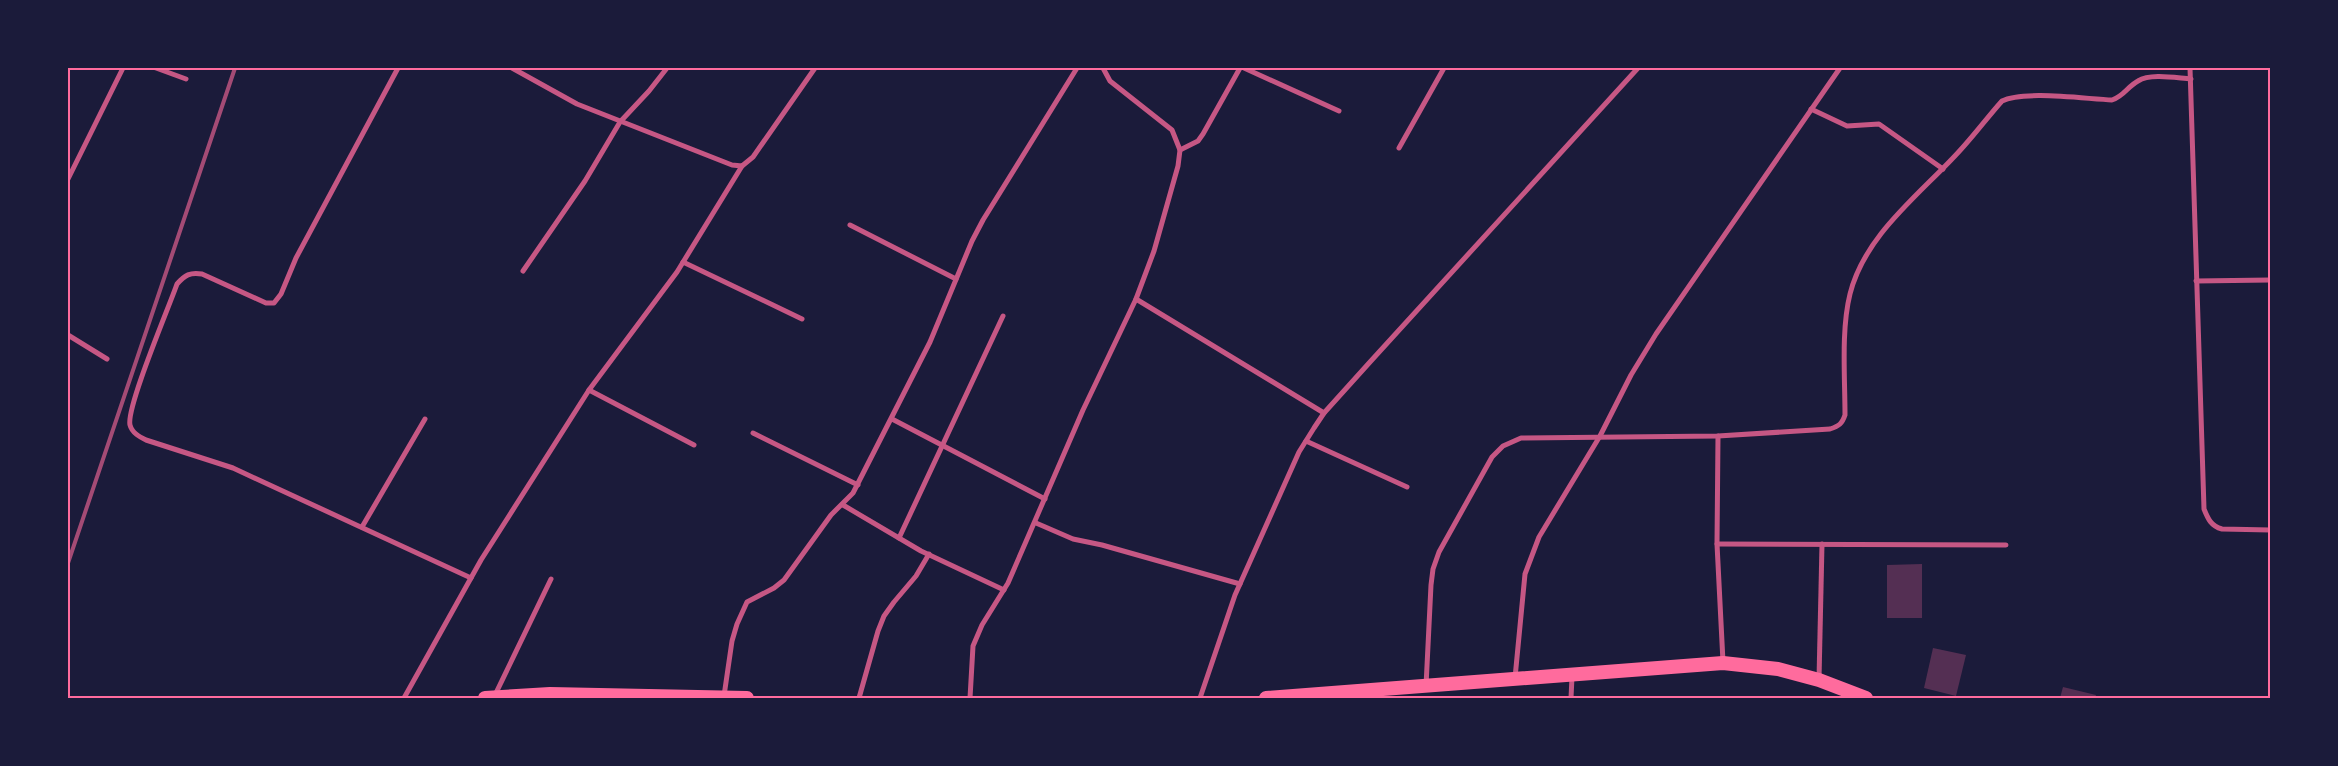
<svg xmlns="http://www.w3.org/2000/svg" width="2338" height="766" font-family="'PT Sans Narrow',sans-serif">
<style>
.building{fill:#542f53}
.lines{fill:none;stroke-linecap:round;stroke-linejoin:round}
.minor{stroke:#c65784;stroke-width:5}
.trunk{stroke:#ff6b9d;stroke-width:14}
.rail{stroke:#a44b75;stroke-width:4}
.neatline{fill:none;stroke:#ff6b9d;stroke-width:2}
</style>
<rect width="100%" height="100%" fill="#1b1b3a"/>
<g class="building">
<path d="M1922 564V618H1887V565Z"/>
<path d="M1933 648 1966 655 1956 696 1924 688Z"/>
<path d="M2063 687 2096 695 2095 698H2060Z"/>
</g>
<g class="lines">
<g class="minor">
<path d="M156 68 186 79"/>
<path d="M398 68 296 258 281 294 274 303H266L202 274C190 272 185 275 177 284 169 307 126 408 130 425 132 433 140 437 146 440L233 468 471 578"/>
<path d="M512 68 577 104 732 165 742 166 753 157 815 68"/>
<path d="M1244 68 1339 111"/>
<path d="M2190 68 2204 509C2208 519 2211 526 2222 529L2270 530"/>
<path d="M1811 109 1847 126 1879 124 1943 169"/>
<path d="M1399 148 1444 68"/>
<path d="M1180 150 1198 141 1203 134 1240 68"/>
<path d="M68 179 123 68"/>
<path d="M850 225 956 279"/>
<path d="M683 262 802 319"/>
<path d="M523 271 585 181 620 122 649 91 667 68"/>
<path d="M2196 281 2270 280"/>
<path d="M1136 299 1324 413"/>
<path d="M68 335 107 359"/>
<path d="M589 390 694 445"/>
<path d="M892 419 1045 499"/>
<path d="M753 433 858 485"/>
<path d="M1718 436 1717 544 1723 662"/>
<path d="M1306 441 1407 487"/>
<path d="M843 505 921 551 1004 590"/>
<path d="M1036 523 1073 539 1102 545 1240 584"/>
<path d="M362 527 425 419"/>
<path d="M899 538 1003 316"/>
<path d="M1717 544 2006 545"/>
<path d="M1515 678 1525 574 1539 537 1600 436 1631 375 1656 334 1840 68"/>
<path d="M1819 679 1822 544"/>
<path d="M1426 686 1431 585 1433 569 1439 552 1492 457 1503 446 1521 438 1718 436 1830 429C1839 426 1842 424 1845 415 1845 377 1841 330 1850 294 1864 238 1914 199 1952 159 1970 141 1985 120 2002 101 2023 90 2086 99 2112 100 2124 96 2127 87 2138 81 2151 73 2176 78 2191 79"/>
<path d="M495 695 551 579"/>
<path d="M724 696 732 641 737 624 747 602 774 588 784 580 831 515 853 493 930 342 972 241 983 220 1077 68"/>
<path d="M404 698 481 560 589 390 677 272 742 166"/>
<path d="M859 698 878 631 884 616 894 602 916 576 929 554"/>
<path d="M970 698 973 646 982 625 1008 583 1083 410 1136 299 1154 251 1178 166 1180 150 1172 130 1110 81 1103 68"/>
<path d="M1200 698 1235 595 1299 452 1314 428 1324 413 1370 362 1638 68"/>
<path d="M1571 698 1572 677"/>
</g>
<g class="trunk">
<path d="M485 698 550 694 747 698"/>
<path d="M1266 698 1723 663 1778 669 1819 680 1866 698"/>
</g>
<path class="rail" d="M68 563 235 68"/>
</g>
<rect width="2338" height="766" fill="none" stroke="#1b1b3a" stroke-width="138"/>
<rect x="69" y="69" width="2200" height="628" class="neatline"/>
</svg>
